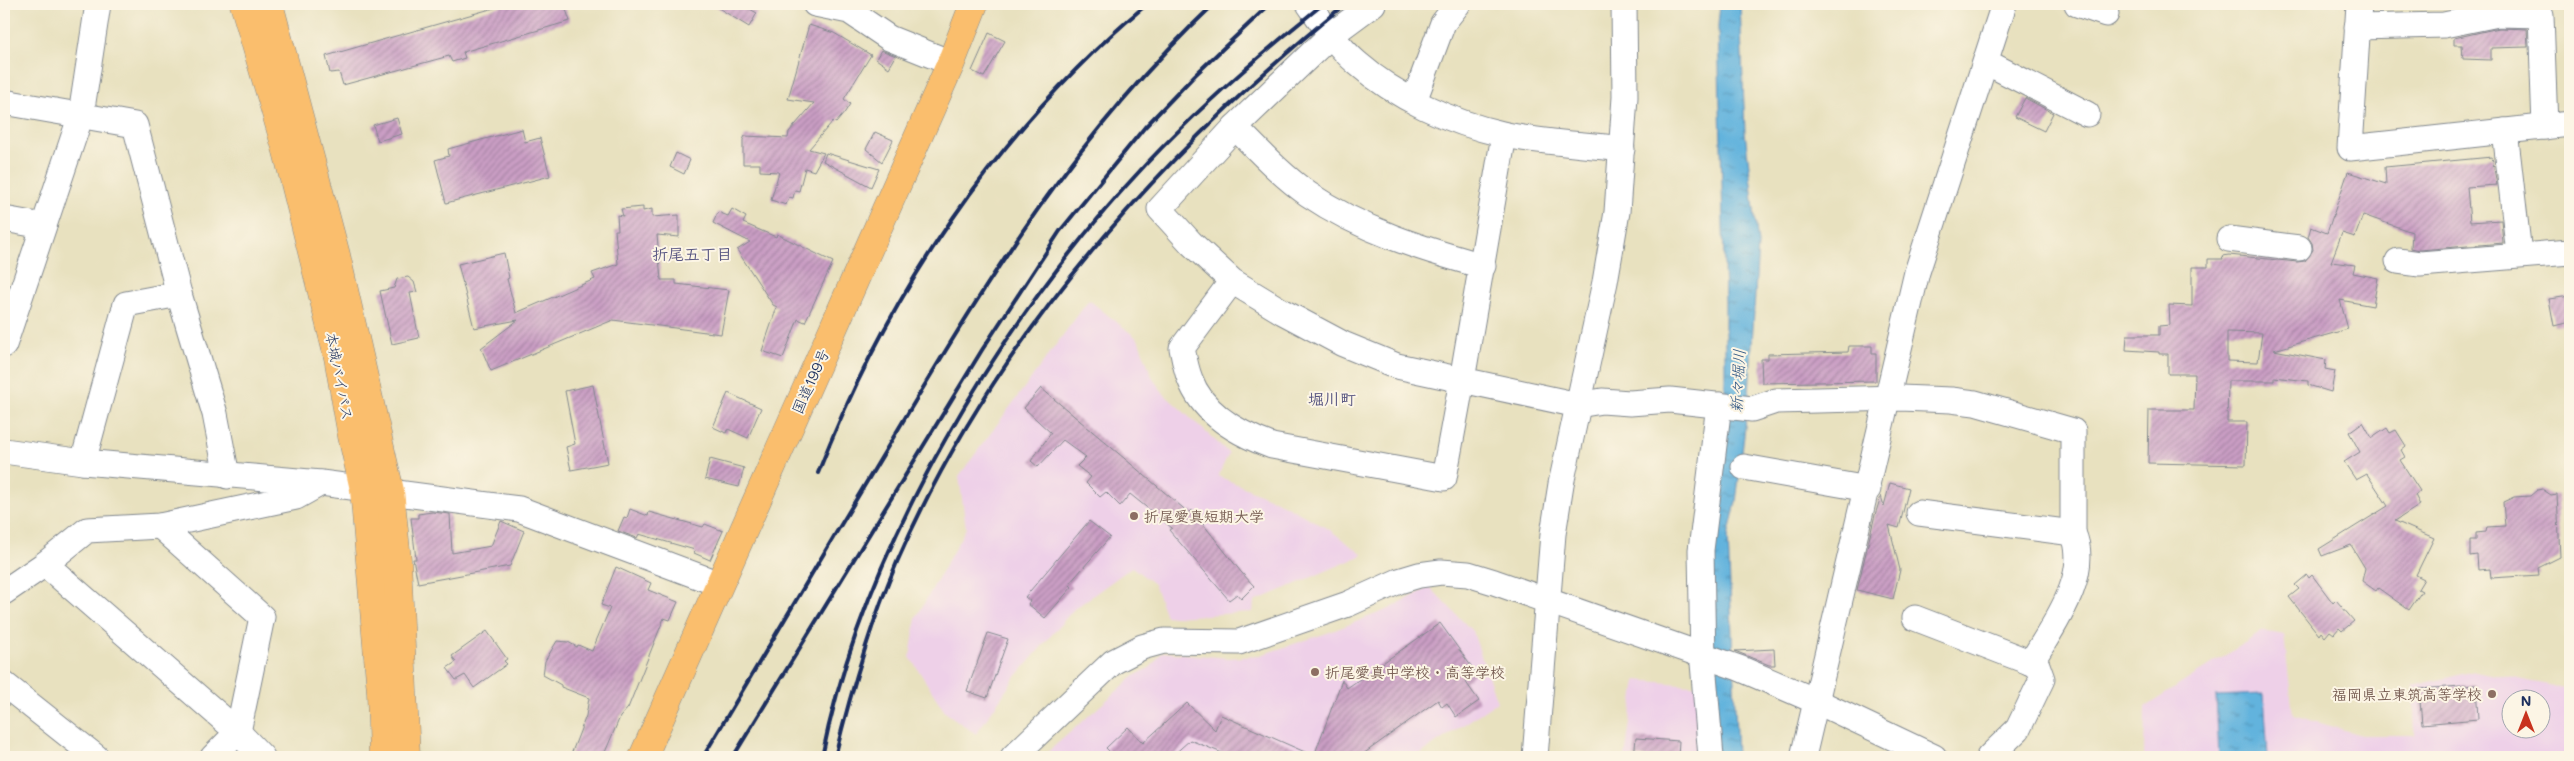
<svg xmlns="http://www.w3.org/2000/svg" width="2574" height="761" font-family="Mali,'Klee One',sans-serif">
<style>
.built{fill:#eed0e8;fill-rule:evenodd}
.water{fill:url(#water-ripples);stroke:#3e719e}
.building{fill:url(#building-hatch);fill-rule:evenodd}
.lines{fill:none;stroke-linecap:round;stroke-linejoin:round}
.minor-casing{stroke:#82888e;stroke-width:27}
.highway-casing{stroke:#82888e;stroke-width:29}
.minor{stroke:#fff;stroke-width:25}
.highway{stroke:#fabe6d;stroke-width:28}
.rail{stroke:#1b2f5e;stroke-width:4}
.education-dot{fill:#8d6e63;stroke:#fcf5e5;stroke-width:2}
.labels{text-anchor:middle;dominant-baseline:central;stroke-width:4;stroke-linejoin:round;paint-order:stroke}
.street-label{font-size:15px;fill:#1b2f5e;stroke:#fcf5e5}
.education-label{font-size:15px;font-weight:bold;fill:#785e54;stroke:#fcf5e5;text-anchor:start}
.neighbourhood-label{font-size:16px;font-weight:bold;fill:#585682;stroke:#fcf5e5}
.water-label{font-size:16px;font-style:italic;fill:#305784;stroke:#fcf5e5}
</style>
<defs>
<pattern id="water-ripples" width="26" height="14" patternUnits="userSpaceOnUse" patternTransform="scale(1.25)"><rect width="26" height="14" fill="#62b3dd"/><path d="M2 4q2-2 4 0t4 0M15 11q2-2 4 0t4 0" fill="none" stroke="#5092b6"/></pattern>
<pattern id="building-hatch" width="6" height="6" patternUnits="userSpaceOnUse" patternTransform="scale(1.25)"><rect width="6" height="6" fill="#ca9ec4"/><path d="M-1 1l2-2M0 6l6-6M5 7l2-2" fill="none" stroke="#a381a2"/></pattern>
</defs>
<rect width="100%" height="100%" fill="#fcf5e5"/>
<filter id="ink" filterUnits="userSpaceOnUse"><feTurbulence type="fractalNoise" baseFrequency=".02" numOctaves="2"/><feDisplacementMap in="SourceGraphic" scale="10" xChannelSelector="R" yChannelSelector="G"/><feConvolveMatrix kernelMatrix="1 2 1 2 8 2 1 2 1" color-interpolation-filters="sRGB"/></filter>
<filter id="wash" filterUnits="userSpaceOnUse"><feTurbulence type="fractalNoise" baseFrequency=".0096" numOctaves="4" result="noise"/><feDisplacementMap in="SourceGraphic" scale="20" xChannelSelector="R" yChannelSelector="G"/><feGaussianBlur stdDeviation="1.12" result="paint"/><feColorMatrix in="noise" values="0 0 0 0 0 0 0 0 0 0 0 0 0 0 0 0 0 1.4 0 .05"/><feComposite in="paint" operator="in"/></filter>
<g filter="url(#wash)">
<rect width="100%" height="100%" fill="#e8e1bf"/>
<g class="built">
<path d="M1089 300 1138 339 1153 379 1165 395 1229 453 1218 476 1283 504 1330 530 1363 555 1254 602 1253 612 1174 617 1166 616 1154 584 1132 567 1073 610 1014 679 976 734 945 712 910 657 916 618 966 528 959 476Z"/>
<path d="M1430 587 1473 632 1497 702 1416 757H1042L1134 676 1151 667 1162 652 1228 658 1257 656 1327 633 1389 609Z"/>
<path d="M2263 631 2284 635 2293 715 2361 735H2415L2413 686 2475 671 2570 689V757H2144L2145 707ZM2512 698H2542V728H2512Z"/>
<path d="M1636 680 1702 686 1706 757H1625Z"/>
</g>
<g class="water">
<path d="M1720 4H1740L1745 132 1758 244 1749 394 1736 502 1728 537 1737 757H1713L1705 568 1725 394V303L1718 26Z"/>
<path d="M2264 694 2268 757H2219L2216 696Z"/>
</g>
<g id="blocks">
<g class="building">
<path d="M508 4H564L570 21 463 52 465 58 452 62 449 56 343 85 339 72 330 73 326 56Z"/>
<path d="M712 4H741L757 13 749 27Z"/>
<path d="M2454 4H2475L2454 8Z"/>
<path d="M809 25 834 33 871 55 844 99 850 104 845 112 836 123 833 121 809 149 824 153 814 171 805 168 799 191 795 190 793 198 789 197 786 205 771 200 779 172 760 171V164H743V140L745 136 788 138 789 132 814 103 788 99Z"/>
<path d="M2499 28 2527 29 2528 47 2491 48V60L2463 59 2462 45H2454V38Z"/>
<path d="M989 33 1005 41 984 77 972 71Z"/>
<path d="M881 50 896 56 889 68 876 59Z"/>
<path d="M2025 98 2053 113 2044 131 2015 117Z"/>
<path d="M397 118 402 134 378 141 373 125Z"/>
<path d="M522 129 525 142 540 138 550 176 446 203 435 160 449 156 448 149Z"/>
<path d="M875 132 893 140 882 162 866 149Z"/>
<path d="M676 153 690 160 684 174 670 167Z"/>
<path d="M826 153 879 169 871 187 823 161Z"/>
<path d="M2492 157 2497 185 2467 187 2470 222 2501 220 2503 243 2420 250 2411 248 2412 232 2363 215 2355 237 2342 233 2331 262 2355 265 2353 273 2378 278 2373 306 2340 300 2348 329 2274 350 2326 360 2325 369 2335 371 2331 392 2308 385V381L2274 377V381H2228L2227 422H2247L2246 465 2148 463 2149 410H2194L2195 374H2168V354H2159V352L2126 350 2127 335H2159V326L2170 325 2169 305 2192 306V267H2208V259H2223L2222 256 2229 255 2297 262 2305 261 2313 250 2312 243 2308 237 2311 227 2327 233 2348 172 2386 184 2385 167ZM2227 332 2262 333 2258 362 2227 361Z"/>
<path d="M643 207V211L652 209V217L679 215V237L657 235 661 280H676V284L729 290 721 334 613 320 491 371 481 348 518 320 474 328 458 264 504 253 509 278 507 279 516 313 595 279 592 273 618 264 615 230H618L617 215 623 216 621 209Z"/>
<path d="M732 209 746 217 743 223 776 237 777 234 833 262 805 322 798 319 783 358 762 351 777 307 773 305 737 250 750 242 713 223 718 212 728 216Z"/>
<path d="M408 277 414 282 417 292 410 293 419 338 392 344 380 291 394 288 397 279Z"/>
<path d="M2570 296V322L2554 326 2549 299Z"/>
<path d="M1849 346H1872V353H1876V381L1762 383 1761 359H1768V354L1848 352Z"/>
<path d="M593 385 608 463 571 470 566 447 575 444 565 391Z"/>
<path d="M1041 388 1189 513 1192 510 1241 572 1254 586 1241 599 1237 594 1229 600 1169 530 1172 528 1130 494 1120 506 1106 492 1100 497 1086 483 1091 477 1077 466 1086 457 1063 440 1038 467 1031 461 1051 433 1024 408Z"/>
<path d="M728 393 761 408 748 438 728 429 726 433 713 427Z"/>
<path d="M2363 422 2372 438 2387 428 2390 433 2396 430 2406 446 2401 450 2405 457 2400 460 2420 491 2415 495 2420 505 2395 521 2434 538 2416 575 2424 579 2418 589 2422 591 2409 610 2378 588 2376 591 2362 581 2365 568 2351 545 2322 556 2319 549 2388 506 2367 474 2356 480 2344 462 2360 452 2349 432Z"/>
<path d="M710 459 744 468 739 487 705 479Z"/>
<path d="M1890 483 1909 488 1899 528 1889 525 1900 570 1893 599 1857 590 1875 515 1881 496 1884 506Z"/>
<path d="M2542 489 2551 495 2557 494 2560 557 2538 568 2539 575 2491 578 2490 569 2478 570 2477 555 2470 556V540H2476V533L2486 532 2487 527 2505 526 2503 502 2514 497 2530 496 2537 490Z"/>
<path d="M630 509 648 516 649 512 703 527 705 524 723 531 710 560 694 553 695 550 639 534 637 538 618 531 624 517 627 518Z"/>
<path d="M432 512 450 514 452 553 491 546 501 521 524 531 510 566 418 583 413 559H416L411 518H418V514Z"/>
<path d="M1089 521 1110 537 1069 584 1072 587 1045 618 1028 604 1030 601 1025 597Z"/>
<path d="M616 567 651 583 648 590 678 602 670 620 664 618 628 708 620 717 603 757H570L586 716 589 698 561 687V685L543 675 545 661 557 641 568 642 577 647 578 645 592 651 610 608 601 605Z"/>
<path d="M2307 575 2309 578 2312 575 2333 603 2336 600 2354 621 2342 631 2339 628 2334 634 2330 631 2325 637 2321 632 2319 635 2289 597 2299 589 2295 585Z"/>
<path d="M1440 623 1476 673 1465 681 1479 701 1456 717 1447 703 1442 707 1438 700 1359 757H1232L1190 740 1171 757H1115L1106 748 1128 727 1143 743 1187 703 1215 730 1221 715 1314 756 1342 680 1347 688Z"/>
<path d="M487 631 507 659 504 661 507 664 474 688 465 675 456 680 447 668 456 662 452 656Z"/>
<path d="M988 633 1008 639 987 698 967 691Z"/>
<path d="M1774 649 1775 665H1769L1735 651Z"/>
<path d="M2476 685 2478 719 2422 724 2419 689Z"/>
<path d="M1636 738 1679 741 1678 757H1634Z"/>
</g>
</g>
</g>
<g filter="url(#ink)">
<use href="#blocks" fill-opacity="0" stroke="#82888e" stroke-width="1"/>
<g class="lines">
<g class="minor-casing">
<g id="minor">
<path d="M815 4 849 11 889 38 951 63"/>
<path d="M1309 4C1323 24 1337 46 1357 63 1397 98 1450 122 1502 134 1540 143 1584 144 1622 149"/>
<path d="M2077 4 2106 14"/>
<path d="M2359 4 2350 148 2570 124"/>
<path d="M2357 27 2444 25 2498 14 2541 15 2545 127"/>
<path d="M1986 62 2087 114"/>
<path d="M1414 101 1443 23 1458 4"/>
<path d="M4 102 135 125 179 294 215 414 227 476"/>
<path d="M1235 127C1258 150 1281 175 1308 194 1361 230 1422 249 1483 266"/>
<path d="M2505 131 2519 254"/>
<path d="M1504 135 1462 380 1578 405 1602 401 1630 403 1670 400 1752 409 1776 401 1900 398 1951 400 1975 403 2073 431V533"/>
<path d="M4 219 43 226"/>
<path d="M2229 239 2299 248"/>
<path d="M2398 261 2420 264 2570 252"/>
<path d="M1232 281 1182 348C1184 358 1186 369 1190 379 1203 414 1239 434 1272 446L1444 478 1462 380 1397 366 1343 344 1283 312 1232 281 1191 243 1160 209 1235 127 1331 35 1373 4"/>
<path d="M4 345 81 115 98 4"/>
<path d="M4 451 83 462 321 483 519 509 719 584"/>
<path d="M83 462 126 304 179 294"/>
<path d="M1744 467 1868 489"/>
<path d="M1919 513 2073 533C2092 575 2052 627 2031 663"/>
<path d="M160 526 262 617 238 732 213 757"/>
<path d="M45 564 238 732 262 757"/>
<path d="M4 592 45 564 87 530 160 526 296 497 321 483"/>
<path d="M1915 618 2037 665 2042 679 2018 729 1989 757"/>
<path d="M4 684 96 757"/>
<path d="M1013 757 1113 662 1142 647 1164 641 1239 642 1348 604 1399 581 1419 575 1441 572 1468 574 1494 582 1739 668 1818 702 1934 757"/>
<path d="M1535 757 1553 534 1561 484 1605 282 1617 212 1625 97 1624 4"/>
<path d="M1711 757 1703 663 1701 550 1719 405"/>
<path d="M1803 757 1917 272 2004 4"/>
</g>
</g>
<g class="highway-casing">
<g id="highway">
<path d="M244 4 287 151 338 357 352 436 364 489 381 692 383 757"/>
<path d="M269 4 336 255 390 491 397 560 406 757"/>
<path d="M643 757 951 63 974 4"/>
</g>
</g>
<use href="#minor" class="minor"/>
<use href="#highway" class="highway"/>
<g class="rail">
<path d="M818 473C888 293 999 128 1147 4"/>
<path d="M703 757C766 651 829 544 893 438 989 277 1076 134 1214 4"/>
<path d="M733 757 982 350 1060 231 1145 127 1195 75 1270 4"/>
<path d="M822 757C864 545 1001 319 1148 162 1202 105 1262 53 1323 4"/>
<path d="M835 757C851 691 870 625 897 562 993 340 1160 155 1345 4"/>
</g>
</g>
</g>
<g class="education-dot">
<circle cx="1134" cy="516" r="5"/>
<circle cx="1315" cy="672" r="5"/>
<circle cx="2492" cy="694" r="5"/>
</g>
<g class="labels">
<g class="street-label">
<text transform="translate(340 376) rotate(79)">本城バイパス</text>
<text transform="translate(810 381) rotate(-66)">国道199号</text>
</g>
<g class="education-label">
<text x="1144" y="516">折尾愛真短期大学</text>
<text x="1325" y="672">折尾愛真中学校・高等学校</text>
<text x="2482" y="694" text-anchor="end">福岡県立東筑高等学校</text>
</g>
<g class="neighbourhood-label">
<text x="692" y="253">折尾五丁目</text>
<text x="1332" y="398">堀川町</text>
</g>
<g class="water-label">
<text transform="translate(1737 381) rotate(-87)">新々堀川</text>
</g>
</g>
<rect width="2574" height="761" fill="none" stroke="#fcf5e5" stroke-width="20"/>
<g transform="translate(2526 714)"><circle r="24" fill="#fcf5e5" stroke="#a2a6af"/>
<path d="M0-4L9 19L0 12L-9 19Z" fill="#c8321e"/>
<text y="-8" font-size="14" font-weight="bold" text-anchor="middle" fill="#1b2f5e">N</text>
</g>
</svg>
